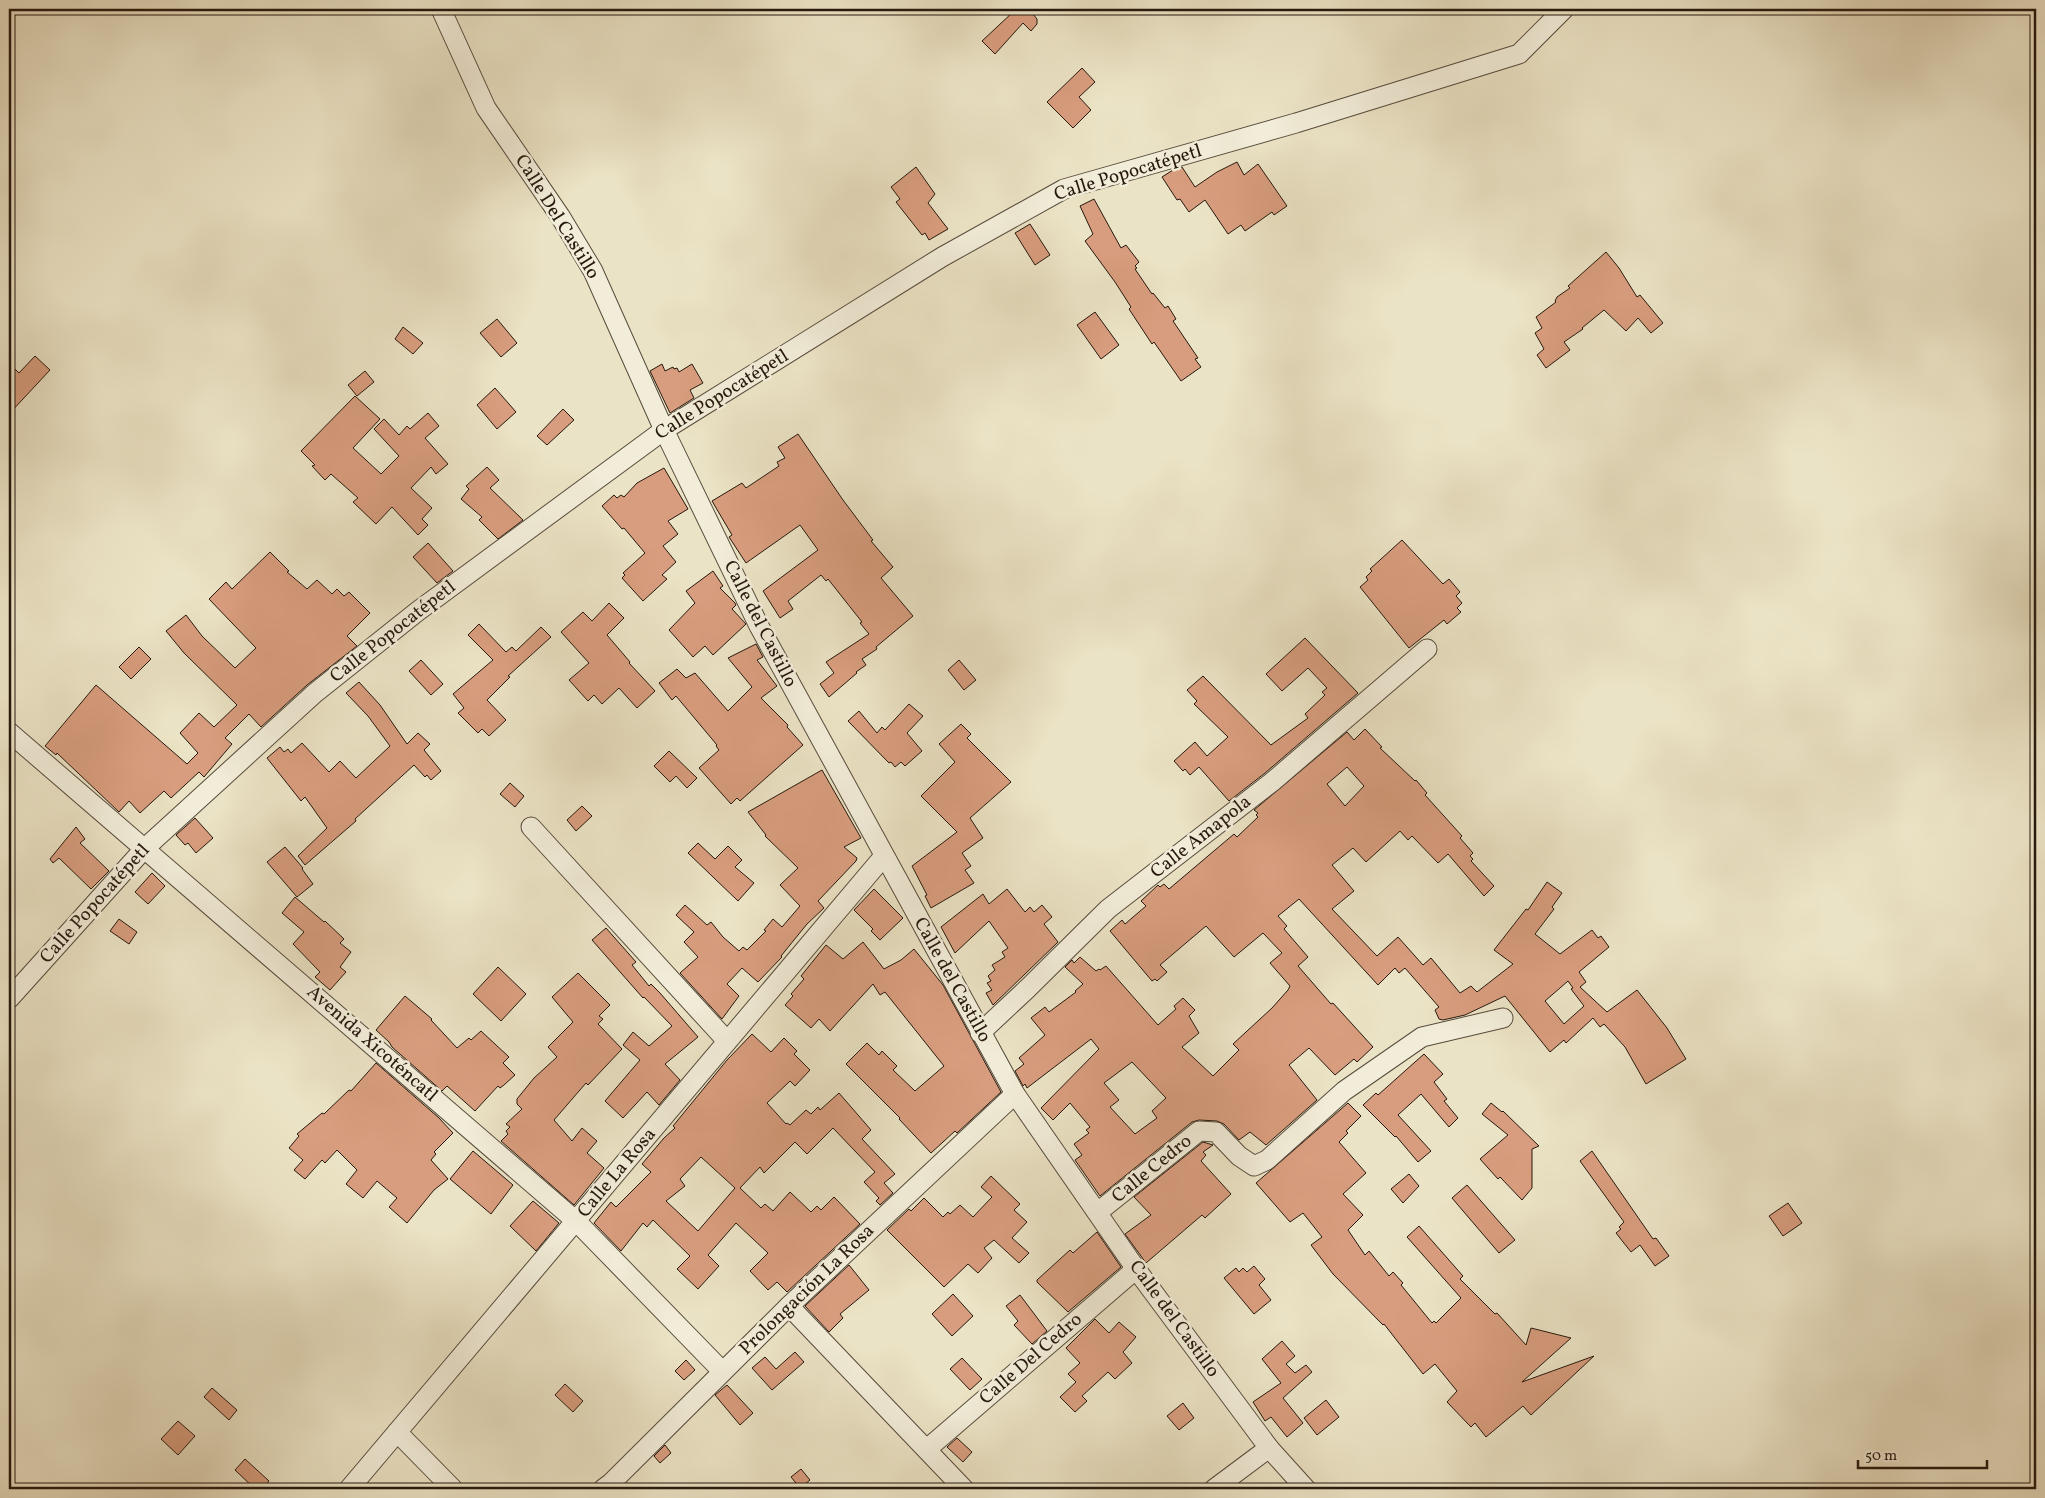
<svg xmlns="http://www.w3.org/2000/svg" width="2045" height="1498" font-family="Vollkorn,serif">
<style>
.building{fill:#d89d7e;stroke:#26180e;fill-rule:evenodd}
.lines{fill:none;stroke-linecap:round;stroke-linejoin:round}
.minor-casing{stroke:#574b3c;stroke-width:21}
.minor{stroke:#f2edd9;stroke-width:19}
.labels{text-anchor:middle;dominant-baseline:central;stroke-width:5;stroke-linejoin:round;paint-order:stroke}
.street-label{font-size:19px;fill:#26180e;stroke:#f2edd9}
</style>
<rect width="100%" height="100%" fill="#ebe3c5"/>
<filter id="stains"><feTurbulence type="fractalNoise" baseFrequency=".004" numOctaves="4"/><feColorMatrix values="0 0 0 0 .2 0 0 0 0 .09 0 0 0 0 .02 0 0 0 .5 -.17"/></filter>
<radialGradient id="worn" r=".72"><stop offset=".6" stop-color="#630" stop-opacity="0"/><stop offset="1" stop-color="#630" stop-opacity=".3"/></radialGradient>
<g class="building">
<path d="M1010 9H1038L1033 14 1037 19V24L1031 31 1023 23 995 54 982 41 1013 12Z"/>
<path d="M1082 68 1095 82 1079 97 1091 110 1073 128 1047 102Z"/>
<path d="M1237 162 1244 175 1258 164 1287 206 1274 215 1272 212 1245 231 1241 225 1228 234 1205 200 1189 212 1180 199 1177 200 1162 177 1173 170 1182 167 1195 187 1217 172Z"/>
<path d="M916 167 935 194 928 203 948 229 929 240 925 233 922 235 896 202 900 199 891 187Z"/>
<path d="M1094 199 1121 248 1126 245 1139 262 1135 266 1137 268 1135 269 1152 294 1153 293 1165 308 1168 306 1176 319 1173 321 1198 358 1195 359 1201 367 1181 381 1154 342 1152 344 1129 309 1131 307 1115 282 1085 241 1093 234 1080 206Z"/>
<path d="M1030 224 1050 255 1035 265 1015 233Z"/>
<path d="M1606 252 1619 268 1637 297 1640 295 1663 323 1651 333 1638 318 1626 331 1604 310 1582 328 1583 329 1564 342 1570 350 1546 368 1537 355 1544 349 1535 333 1542 328 1536 317 1556 302 1555 301 1557 297 1570 288 1568 286Z"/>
<path d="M1095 312 1119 345 1101 359 1077 325Z"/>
<path d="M497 319 517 343 501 357 480 333Z"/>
<path d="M403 327 423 343 413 354 395 339Z"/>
<path d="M35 356 50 370 9 414V363L19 373Z"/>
<path d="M662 364 665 371 673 367 674 369 677 368 679 372 692 364 703 383 690 390 694 398 670 413 650 371Z"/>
<path d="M365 371 374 382 357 396 348 385Z"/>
<path d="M495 388 516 412 497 429 477 405Z"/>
<path d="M355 396 380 419 353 448 381 474 399 456 374 429 384 419 399 435 407 426 410 429 428 413 439 426 425 438 448 464 436 474 431 467 411 488 432 508 422 519 428 525 418 535 392 507 376 524 353 502 358 498 331 474 325 480 312 466 315 465 301 451Z"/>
<path d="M563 409 574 420 547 445 537 436Z"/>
<path d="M798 434 843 500 873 540 871 541 893 567 881 578 913 616 876 647 877 649 862 659 866 665 856 672 857 673 829 697 820 684 834 673 826 662 869 634 860 623 862 622 828 579 826 581 821 575 788 601 793 609 780 618 763 591 818 550 800 525 746 563 729 537 732 535 712 501 742 483 746 488 779 466 777 462 785 458 778 447Z"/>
<path d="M487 467 499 480 490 488 523 520 498 539 479 520 482 517 461 499 469 489 466 486Z"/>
<path d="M664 468 688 509 668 521 678 534 663 546 676 562 662 575 667 579 643 601 622 578 625 575 623 573 645 553 624 528 622 529 602 506 614 495 617 498 621 495 624 497 637 483Z"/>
<path d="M1402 540 1443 584 1449 579 1460 592 1456 596 1462 603 1457 608 1461 612 1447 624 1444 620 1409 648 1360 587 1368 580 1366 577 1372 571 1370 569Z"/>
<path d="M428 543 453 571 437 583 413 557Z"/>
<path d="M270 552 289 571 287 572 307 589 317 580 332 594 337 589 344 596 349 592 370 613 347 636 357 646 307 685 261 727 249 714 225 738 232 744 204 777 199 772 171 798 164 791 140 813 129 801 119 812 57 753 56 755 45 746 96 685 187 764 198 753 180 733 199 713 214 727 237 705 184 653 166 631 186 615 202 636 235 668 256 648 209 599 226 582 232 589Z"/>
<path d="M713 571 723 586 720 588 735 603 736 605 732 609 746 624 713 655 705 646 693 657 669 630 695 603 686 591Z"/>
<path d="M609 603 624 618 607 635 630 662 629 663 655 691 637 708 619 688 602 704 594 695 588 701 569 680 589 663 561 632 583 612 592 621Z"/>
<path d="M479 624 506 652 512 647 516 651 541 627 551 637 508 676 510 677 487 700 506 720 489 736 482 729 478 733 458 713 464 708 453 694 493 660 468 635Z"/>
<path d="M1305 638 1358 693 1265 773 1229 801 1199 767 1190 775 1185 769 1183 771 1174 761 1195 742 1207 756 1228 737 1194 704 1197 701 1187 690 1203 676 1271 745 1308 718 1305 714 1325 695 1322 692 1327 688 1308 668 1282 691 1266 674Z"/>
<path d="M756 644 763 657 757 660 777 686 761 698 788 725 787 727 803 745 740 801 737 798 731 804 699 768 719 750 716 746 717 745 676 696 672 700 659 683 677 669 686 678 695 673 728 711 752 687 728 658Z"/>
<path d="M139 647 151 659 131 679 119 667Z"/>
<path d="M421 660 443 684 431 695 409 671Z"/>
<path d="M959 660 976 680 964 690 948 670Z"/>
<path d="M359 682 380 705 407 744 418 733 430 744 424 750 441 771 431 780 427 775 425 777 414 765 355 819 356 821 305 865 298 856 327 828 305 797 301 801 267 758 280 747 284 752 288 749 291 753 302 743 329 772 340 761 356 778 390 746 368 716 346 693Z"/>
<path d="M909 704 923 716 907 733 922 751 905 766 901 762 895 767 891 762 889 763 848 721 859 711 877 733 882 727 885 730Z"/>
<path d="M961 724 971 734 967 738 1011 782 970 818 983 838 962 853 971 866 965 870 974 883 931 908 925 896 927 895 912 866 957 832 921 796 955 762 939 744Z"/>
<path d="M1365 729 1382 747 1380 748 1415 781 1416 780 1427 793 1425 795 1462 836 1460 838 1473 853 1470 856 1473 859 1471 861 1494 886 1484 896 1448 854 1438 863 1412 836 1408 840 1400 831 1366 862 1353 848 1332 865 1354 891 1332 909 1377 956 1398 937 1423 965 1431 958 1460 993 1471 986 1477 992 1513 964 1494 950 1526 909 1528 910 1547 882 1562 893 1552 907 1554 909 1535 934 1560 954 1592 930 1598 938 1601 936 1609 947 1579 972 1586 982 1580 987 1607 1012 1637 990 1667 1028 1686 1059 1646 1084 1625 1047 1604 1024 1600 1027 1593 1018 1566 1043 1564 1040 1550 1052 1505 996 1465 1015 1443 1020 1439 1019 1435 1010 1439 1007 1405 968 1399 973 1395 968 1378 985 1299 899 1278 916 1287 926 1284 929 1308 957 1298 966 1331 1004 1333 1003 1373 1047 1357 1062 1354 1059 1335 1075 1309 1048 1289 1065 1317 1100 1266 1145 1250 1132 1239 1140 1224 1124 1217 1121 1199 1120 1192 1122 1100 1196 1075 1160 1082 1155 1074 1144 1089 1133 1086 1130 1090 1127 1070 1103 1053 1120 1041 1108 1099 1049 1091 1039 1027 1088 1025 1084 1023 1086 1015 1071 1024 1064 1019 1058 1045 1035 1031 1018 1045 1007 1049 1012 1076 992 1075 991 1083 984 1065 967 1072 960 1074 963 1080 957 1096 971 1099 969 1100 970 1106 966 1158 1025 1176 1009 1174 1006 1183 998 1195 1010 1189 1016 1199 1033 1182 1047 1213 1076 1239 1050 1233 1044 1272 1008 1288 990 1290 986 1270 963 1282 953 1263 933 1234 957 1206 926 1160 965 1167 972 1157 981 1155 979 1152 981 1110 931 1122 920 1125 924 1146 906 1141 901 1158 885 1160 887 1164 884 1169 889 1234 834 1237 837 1258 817 1256 815 1258 813 1254 810 1347 732 1354 740ZM1347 767 1364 786 1345 806 1327 784ZM1568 981 1573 988 1571 989 1584 1006 1564 1024 1545 1001ZM1132 1062 1166 1098 1152 1111 1157 1118 1135 1134 1110 1107 1119 1100 1104 1083Z"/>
<path d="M669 751 697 778 687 788 676 776 670 782 654 766Z"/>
<path d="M822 770 861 838 844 847 857 858 856 861 818 901 824 908 807 924 781 956 782 957 758 982 742 968 727 984 739 996 722 1019 680 973 698 957 684 942 694 932 676 915 685 905 707 925 711 922 723 937 739 951 743 947 747 950 766 931 764 930 773 919 782 927 800 906 780 885 798 868 765 836 766 835 748 812Z"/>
<path d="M510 783 524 796 515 807 500 794Z"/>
<path d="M582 806 592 816 576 831 567 820Z"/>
<path d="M195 818 213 838 196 853 188 843 185 845 176 835Z"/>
<path d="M76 827 85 839 80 843 109 871 91 889 59 858 53 863 50 859Z"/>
<path d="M698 843 715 859 728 846 742 860 735 867 754 883 738 901 688 853Z"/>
<path d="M285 847 303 868 302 869 313 884 297 897 267 862Z"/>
<path d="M152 873 165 886 148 904 135 892Z"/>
<path d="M874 889 903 918 880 940 871 931 873 929 854 910Z"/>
<path d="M1007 889 1025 912 1030 907 1034 912 1042 905 1052 917 1044 924 1058 942 993 1005 986 993 992 990 987 983 991 981 988 976 995 970 992 965 1005 957 1002 952 1008 948 989 921 955 953 941 927 983 894 989 904Z"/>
<path d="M295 897 324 922 325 921 344 939 340 943 351 952 340 967 346 972 330 990 315 977 320 972 293 944 304 932 282 913Z"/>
<path d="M119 919 137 932 129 944 110 931Z"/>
<path d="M606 928 636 962 632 965 649 986 651 984 660 993 698 1037 665 1064 680 1080 659 1105 647 1092 623 1118 605 1101 640 1060 623 1045 633 1032 649 1046 672 1026 644 997 643 998 592 940Z"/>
<path d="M863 942 884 969 901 960 914 949 943 985 1001 1092 957 1133 955 1131 931 1153 899 1119 900 1118 846 1064 867 1043 879 1055 882 1051 897 1066 893 1070 915 1091 944 1066 885 992 880 995 873 984 830 1031 819 1019 811 1028 785 1005 793 996 791 994 804 979 801 976 826 945 843 959Z"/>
<path d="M498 967 526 994 501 1021 473 994Z"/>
<path d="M578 973 610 1005 599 1016 603 1019 598 1024 622 1049 588 1085 586 1083 554 1120 572 1141 582 1128 597 1141 587 1153 604 1168 574 1205 501 1141 508 1134 506 1131 510 1127 506 1124 522 1109 517 1104V1099L534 1078 557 1057 548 1047 573 1022 552 997Z"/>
<path d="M405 996 432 1019 431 1020 457 1048 469 1038 471 1040 481 1031 509 1057 503 1063 515 1075 504 1085 500 1088 498 1086 475 1111 447 1086 442 1091 392 1047 389 1042 376 1030Z"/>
<path d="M752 1034 771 1052 784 1038 797 1051 794 1054 810 1070 795 1086 790 1081 767 1103 786 1124 787 1123 790 1125 806 1110 811 1114 818 1107 820 1110 839 1093 871 1130 862 1139 895 1174 884 1183 893 1193 880 1205 876 1201 879 1198 864 1182 875 1172 833 1128 807 1154 795 1142 764 1173 760 1167 740 1188 761 1208 765 1204 773 1211 790 1192 811 1212 817 1206 821 1210 834 1197 860 1224 787 1292 777 1282 768 1290 750 1271 768 1253 736 1223 708 1255 719 1266 698 1289 677 1269 690 1256 653 1220 647 1227 643 1223 621 1251 594 1223 611 1202 616 1207 651 1172 642 1164 664 1138 675 1128 673 1126 727 1060ZM701 1157 735 1188 698 1231 666 1201 685 1186 680 1179Z"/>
<path d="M1424 1054 1443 1074 1434 1082 1447 1099 1444 1101 1458 1118 1449 1127 1421 1094 1398 1115 1431 1151 1418 1162 1396 1136 1395 1137 1363 1105 1376 1093 1378 1095Z"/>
<path d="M376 1063 439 1118 453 1133 434 1152 436 1154 431 1160 448 1179 434 1190 407 1223 389 1207 397 1198 377 1181 363 1198 346 1184 357 1170 337 1150 325 1163 322 1160 305 1179 294 1170 303 1160 289 1148 299 1136 297 1134 322 1113 324 1114 349 1090 351 1091Z"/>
<path d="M1348 1103 1361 1116 1346 1131 1348 1133 1339 1142 1366 1173 1343 1194 1363 1215 1348 1230 1365 1255 1369 1251 1389 1276 1393 1272 1403 1283 1401 1285 1432 1323 1434 1321 1436 1323 1461 1298 1407 1237 1419 1226 1463 1276 1460 1279 1495 1314 1497 1313 1526 1345 1531 1328 1571 1338 1522 1382 1594 1356 1531 1415 1523 1406 1486 1437 1475 1423 1471 1427 1447 1402 1457 1391 1435 1364 1423 1374 1384 1324 1383 1325 1333 1274 1311 1245 1322 1237 1303 1213 1290 1222 1256 1183Z"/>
<path d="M1491 1103 1502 1112 1503 1111 1539 1146 1532 1149V1188L1522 1200 1500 1177 1498 1179 1480 1159 1508 1135 1482 1114Z"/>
<path d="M1203 1142 1213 1145 1203 1152 1206 1155 1201 1161 1231 1194 1205 1218 1202 1215 1146 1263 1125 1234 1151 1215 1134 1197Z"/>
<path d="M473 1151 513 1185 491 1214 450 1179Z"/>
<path d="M1592 1151 1653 1239 1656 1238 1669 1256 1655 1266 1640 1245 1631 1252 1616 1233 1621 1229 1619 1227 1624 1222 1580 1161Z"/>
<path d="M1409 1174 1419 1186 1403 1203 1391 1189Z"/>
<path d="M991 1176 1020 1204 1014 1210 1027 1222 1012 1238 1029 1253 1019 1263 994 1240 984 1248 992 1258 978 1273 968 1264 944 1287 887 1230 909 1209 911 1211 924 1198 943 1217 948 1212 950 1214 960 1205 973 1217 992 1197 981 1187Z"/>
<path d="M1467 1185 1515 1240 1499 1253 1452 1198Z"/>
<path d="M533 1201 559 1223 536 1251 510 1226Z"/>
<path d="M1788 1203 1802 1223 1783 1236 1769 1216Z"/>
<path d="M1097 1232 1121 1267 1068 1312 1037 1282V1280L1070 1250 1073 1253Z"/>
<path d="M849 1265 869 1290 840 1314 843 1318 829 1332 805 1306Z"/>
<path d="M1254 1266 1265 1279 1259 1285 1271 1300 1254 1314 1224 1278 1236 1268 1239 1272 1243 1268 1247 1272Z"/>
<path d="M953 1294 973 1316 952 1336 932 1314Z"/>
<path d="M1020 1295 1047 1331 1032 1344 1014 1325 1018 1321 1006 1306Z"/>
<path d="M1095 1319 1109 1333 1119 1322 1136 1337 1123 1352 1132 1363 1115 1379 1108 1372 1082 1396 1087 1401 1075 1412 1060 1397 1076 1382 1068 1374 1080 1363 1066 1348Z"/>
<path d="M1282 1341 1295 1356 1286 1364 1295 1373 1306 1365 1312 1372 1283 1398 1303 1423 1287 1437 1271 1417 1265 1421 1253 1402 1281 1383 1262 1359Z"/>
<path d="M795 1352 804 1362 772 1390 752 1368 765 1357 776 1369Z"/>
<path d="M962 1358 982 1379 970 1390 950 1369Z"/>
<path d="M686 1360 695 1370 684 1380 675 1371Z"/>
<path d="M565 1384 583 1401 573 1412 555 1395Z"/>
<path d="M727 1385 753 1413 740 1425 715 1395Z"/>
<path d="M212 1388 237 1410 229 1420 204 1397Z"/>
<path d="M1326 1400 1339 1417 1317 1435 1304 1418Z"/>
<path d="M1183 1403 1194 1418 1179 1430 1167 1416Z"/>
<path d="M178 1421 195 1436 178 1455 161 1439Z"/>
<path d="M957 1438 972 1452 963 1462 947 1447Z"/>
<path d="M665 1445 671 1453 660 1463 654 1456Z"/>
<path d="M245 1459 269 1481 262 1489H255L235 1470Z"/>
<path d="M801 1469 810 1480 800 1488 791 1477Z"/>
</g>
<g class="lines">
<g class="minor-casing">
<g id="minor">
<path d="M441 9 486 108 560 216 593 271 664 430 759 626 1015 1094 1136 1269 1269 1448 1306 1489"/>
<path d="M9 732 576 1221 722 1371"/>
<path d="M531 827 727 1041"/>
<path d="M9 999 144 849 315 693 418 611 664 430 942 257 1064 189 1296 123 1519 54 1564 9"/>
<path d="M980 1033 1027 989 1108 909 1272 782 1427 649"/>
<path d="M1098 1212 1199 1131 1216 1132 1239 1156 1254 1166 1267 1160 1344 1091 1422 1037 1503 1018"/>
<path d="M789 1306 964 1489"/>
<path d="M397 1432 453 1489"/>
<path d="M927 1449 1136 1269"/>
<path d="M349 1489 884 856"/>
<path d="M603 1489 611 1483 789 1306 1015 1094"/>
<path d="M1214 1489 1269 1448"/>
</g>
</g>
<use href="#minor" class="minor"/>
</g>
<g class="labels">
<g class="street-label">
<text transform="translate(1128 173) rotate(-17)">Calle Popocatépetl</text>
<text transform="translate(557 217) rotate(58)">Calle Del Castillo</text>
<text transform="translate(722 395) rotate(-32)">Calle Popocatépetl</text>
<text transform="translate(760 624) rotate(63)">Calle del Castillo</text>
<text transform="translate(393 632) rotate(-38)">Calle Popocatépetl</text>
<text transform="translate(1201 837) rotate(-38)">Calle Amapola</text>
<text transform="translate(95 904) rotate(-48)">Calle Popocatépetl</text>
<text transform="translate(952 980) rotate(61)">Calle del Castillo</text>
<text transform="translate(372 1044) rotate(41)">Avenida Xicoténcatl</text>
<text transform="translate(1152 1169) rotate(-39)">Calle Cedro</text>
<text transform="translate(617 1173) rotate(-50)">Calle La Rosa</text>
<text transform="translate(807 1290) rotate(-44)">Prolongación La Rosa</text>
<text transform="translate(1174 1319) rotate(54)">Calle del Castillo</text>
<text transform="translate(1031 1359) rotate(-41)">Calle Del Cedro</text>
</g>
</g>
<rect width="2045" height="1498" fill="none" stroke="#ebe3c5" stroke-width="30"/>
<rect x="10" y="10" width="2025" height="1478" fill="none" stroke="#26180e" stroke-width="2.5"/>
<rect x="15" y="15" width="2015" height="1468" fill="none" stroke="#26180e"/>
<path d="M1858 1460v8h129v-8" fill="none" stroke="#26180e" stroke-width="2.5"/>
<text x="1865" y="1460" font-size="15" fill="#26180e" stroke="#f2edd9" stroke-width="4" paint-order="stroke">50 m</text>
<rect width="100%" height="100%" filter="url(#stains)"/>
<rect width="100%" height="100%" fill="url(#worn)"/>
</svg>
